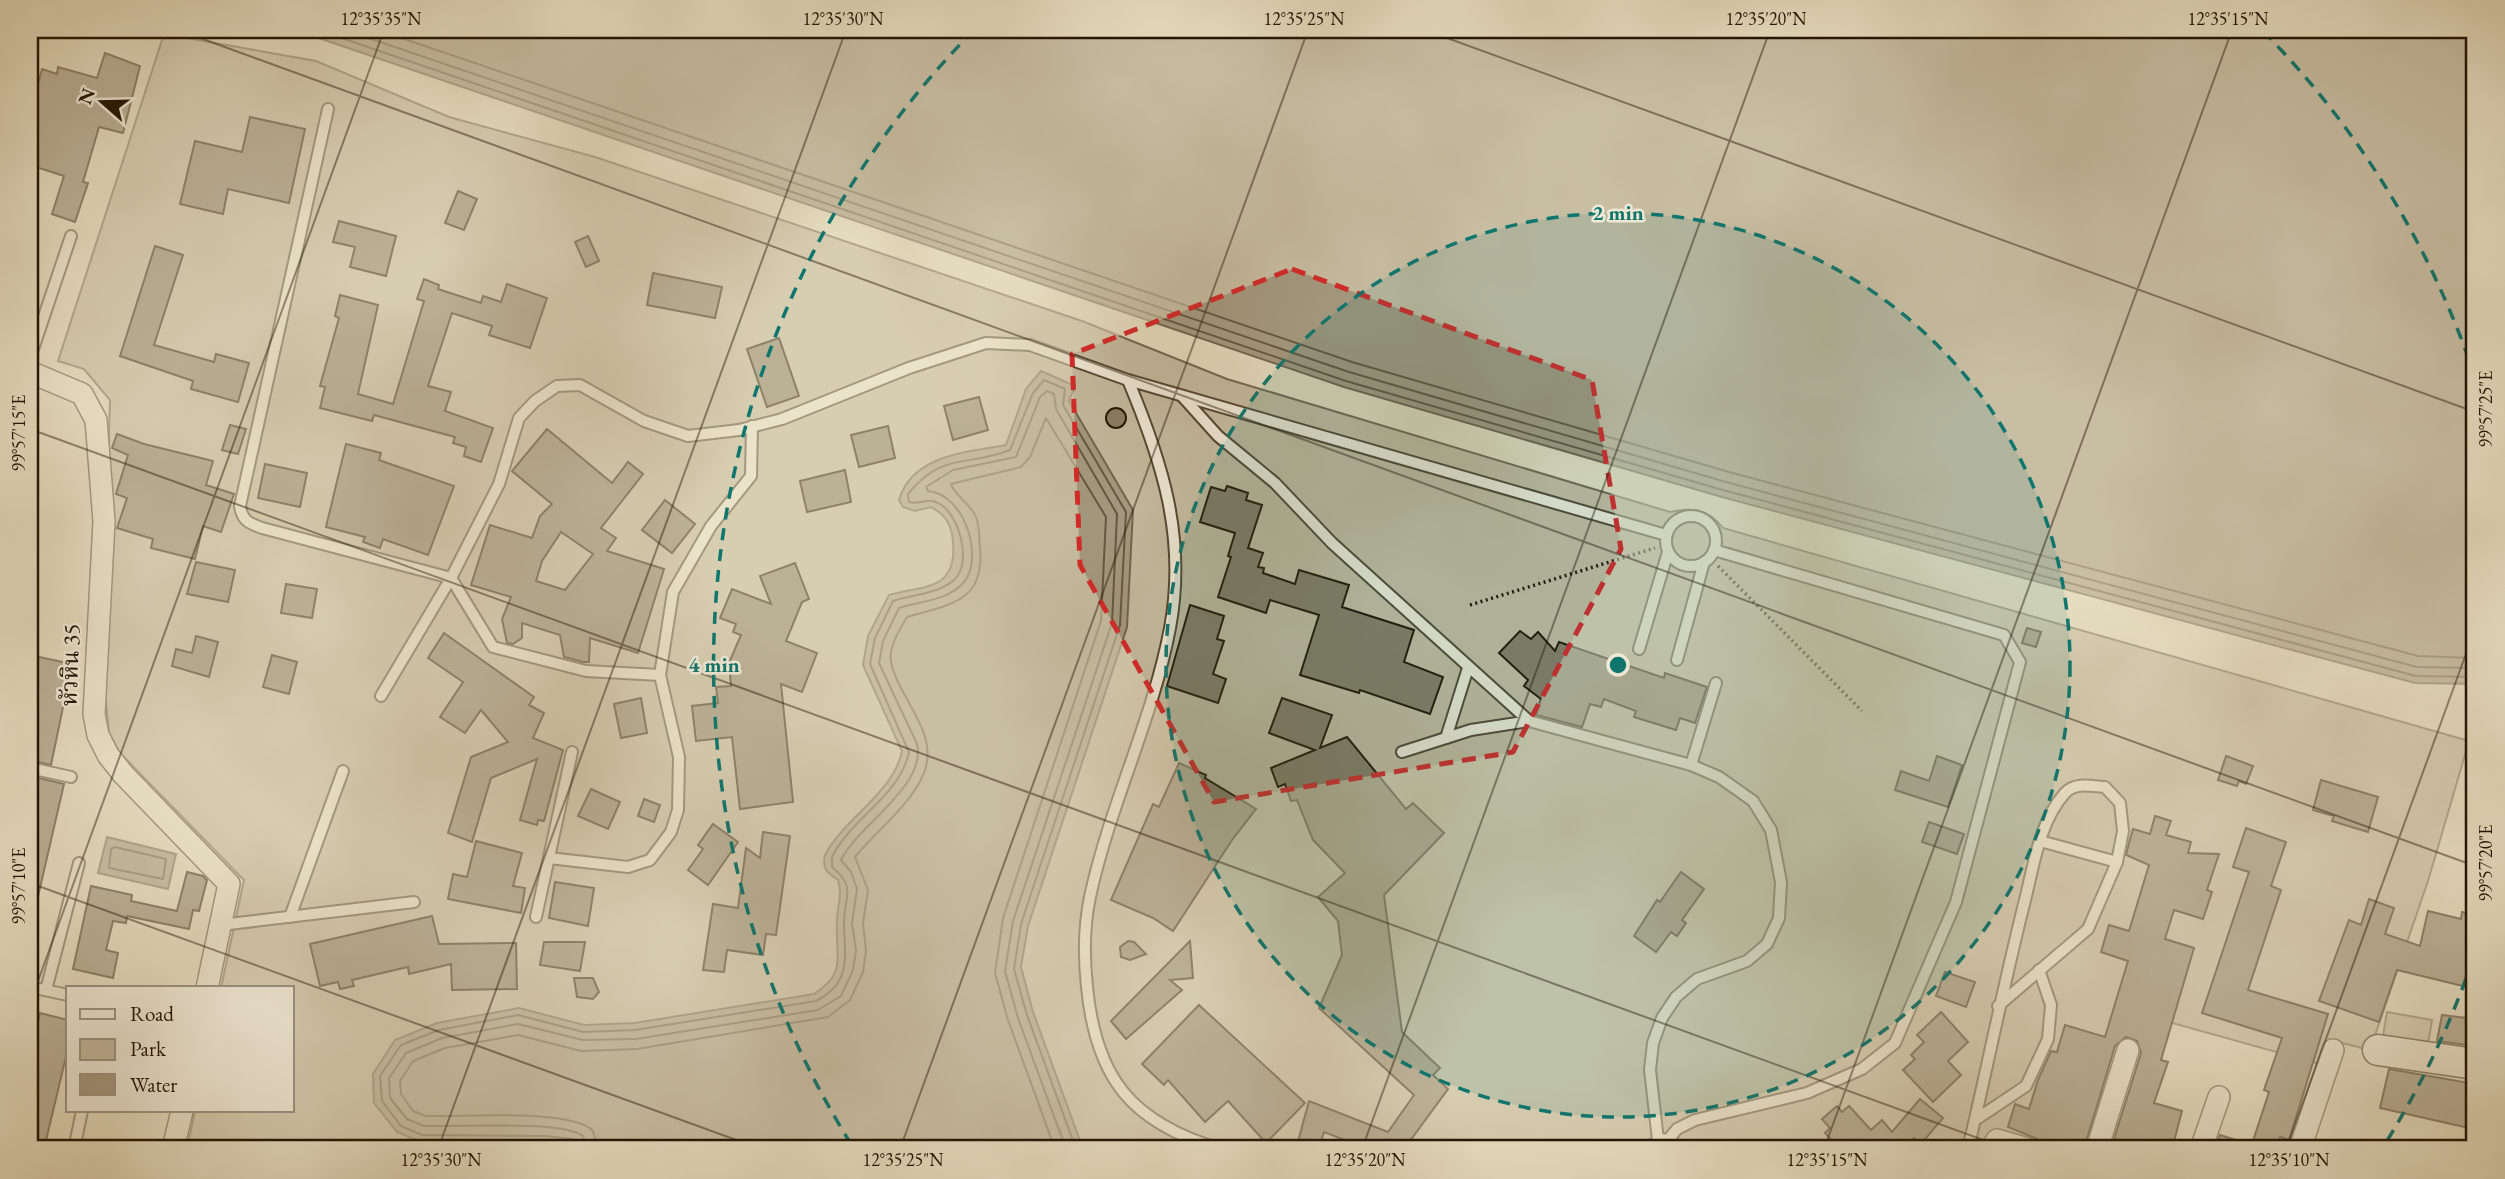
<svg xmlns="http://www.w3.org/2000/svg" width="2505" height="1179" font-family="'EB Garamond','Noto Serif Thai',serif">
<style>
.green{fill:#c5bba0;stroke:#746852;stroke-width:2}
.water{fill:#a49980;stroke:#70644e;stroke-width:2}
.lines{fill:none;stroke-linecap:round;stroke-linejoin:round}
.shore{stroke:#645742;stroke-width:2}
.building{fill:#887d66;stroke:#231504;stroke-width:2;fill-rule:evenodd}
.lane-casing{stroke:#544733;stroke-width:14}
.street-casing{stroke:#544733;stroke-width:24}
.secondary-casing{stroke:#231504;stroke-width:33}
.path{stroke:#231504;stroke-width:3.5;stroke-dasharray:2 3.5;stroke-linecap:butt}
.lane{stroke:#efe9d6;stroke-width:10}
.street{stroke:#efe9d6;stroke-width:21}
.secondary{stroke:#efe9d6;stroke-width:30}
.marked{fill:none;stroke:#d62828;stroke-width:5;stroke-dasharray:14 9;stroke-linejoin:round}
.ticks{fill:none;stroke:#231504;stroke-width:2;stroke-opacity:0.45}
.ring{fill:none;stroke:#0f766e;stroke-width:3.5;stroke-dasharray:12 9}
.labels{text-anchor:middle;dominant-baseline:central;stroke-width:5;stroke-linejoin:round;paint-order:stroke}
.street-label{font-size:23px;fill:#231504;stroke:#efe9d6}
.centre{fill:#0f766e;stroke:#efe9d6;stroke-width:3.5}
.ring-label{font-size:21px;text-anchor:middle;font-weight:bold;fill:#0f766e;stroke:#efe9d6;stroke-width:5;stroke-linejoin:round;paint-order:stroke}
.neatline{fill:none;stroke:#231504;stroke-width:2.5}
.ticks-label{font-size:18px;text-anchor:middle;fill:#231504}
</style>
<rect width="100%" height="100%" fill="#e6ddc0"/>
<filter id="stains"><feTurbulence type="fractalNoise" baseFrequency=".00286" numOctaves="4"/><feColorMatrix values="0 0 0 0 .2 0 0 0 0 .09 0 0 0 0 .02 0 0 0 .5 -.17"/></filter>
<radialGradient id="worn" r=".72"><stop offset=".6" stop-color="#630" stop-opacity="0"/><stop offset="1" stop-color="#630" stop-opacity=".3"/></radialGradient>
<g class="green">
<path d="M164 34 316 61 449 117 595 157 1082 321 1227 379 1670 512C1693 507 1708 509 1723 528L2469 741 2428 881 2370 1050 2330 1040 2323 1065 2133 1012 2090 1149H2051L1992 1131 1982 1149H187L195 1111H292V988H221L244 880 120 753 109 733 102 661 110 400 84 369 58 361Z"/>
<path d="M2387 1012 2432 1020 2427 1050 2382 1042Z"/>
</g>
<g class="water">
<path d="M295 30H2475V684L2415 683 1722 497 1344 387Z"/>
<path d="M1041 371 1075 386 1069 401 1133 510 1127 627 1028 926 1021 967 1033 1012 1083 1149H599L545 1143 421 1142 397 1132 374 1103 373 1074 395 1040 437 1023 519 1008 584 1025 635 1023 814 994C848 973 835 955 837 922 837 906 843 895 838 880 826 872 822 869 825 855 845 817 893 794 902 751L863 665 868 636 889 595C927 585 957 590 953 542 952 525 946 515 931 507L915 511 903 507 899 500C912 455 967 452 1006 445L1026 389Z"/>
<path d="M107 837 176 854 168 889 98 873Z"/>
</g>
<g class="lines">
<g class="shore">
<path d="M318 30 1346 381 1723 490 2416 676 2475 677"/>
<path d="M345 30 1349 372 1726 482 2417 667 2475 668"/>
<path d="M378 30 1352 362 1729 472 2418 656 2475 658"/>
<path d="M115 847 166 859 163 879 109 868 111 849Z"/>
<path d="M578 1149 573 1139 545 1136 422 1135 401 1126 382 1101 380 1076 401 1045 439 1030 518 1015 583 1032 635 1030 816 1001C851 983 845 959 844 926 843 898 858 888 832 867V857C851 818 900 796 909 752L870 664 875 638 893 601C914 594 939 594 955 579 973 561 958 510 936 502 927 498 918 505 909 502L908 494C942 451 969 467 1010 450L1033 393 1044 380 1065 389 1063 405 1126 512 1120 625 1021 924 1014 969 1027 1015 1076 1149"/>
<path d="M587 1149 583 1136C563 1120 454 1127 424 1126L407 1119 390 1098 389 1078 406 1053 442 1038 518 1024 583 1040 636 1039 818 1010 841 996 853 970 856 951 852 923 857 889 851 872 841 860C857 826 927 786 917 744L879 663 883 641 899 608C921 601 948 601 964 582 984 558 965 494 928 491L926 487 953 470 1016 457 1040 397 1047 391 1054 394 1056 409 1117 514 1112 623 1013 921 1005 971 1018 1018 1066 1149"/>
<path d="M598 1149 593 1131C572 1108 460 1117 426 1116L413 1111 401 1094 400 1081 413 1061 445 1048 518 1035 581 1051 637 1049 828 1017 850 1000 863 972 866 951 863 923 868 890 855 857C876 831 911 805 924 773 940 732 899 700 891 662 888 648 900 629 907 617 947 605 985 603 980 549 979 539 980 527 976 517 971 504 953 494 951 484L1021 467 1030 457 1046 418 1106 517 1101 621 1003 918 995 973 1008 1020 1055 1149"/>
</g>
</g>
<g class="building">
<path d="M105 53 140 66 123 133 99 127 83 182 88 183 75 222 52 214 64 176 30 165V114L42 69 57 74 58 67 97 78Z"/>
<path d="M250 117 305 129 289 203 228 189 223 214 180 204 195 141 242 152Z"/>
<path d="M458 191 477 199 464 230 445 223Z"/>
<path d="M339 221 396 236 386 276 350 267 355 247 333 242Z"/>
<path d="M588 236 599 261 586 267 575 242Z"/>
<path d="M155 246 183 255 154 345 214 362 216 354 249 363 238 402 191 389 193 381 120 356Z"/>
<path d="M653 273 722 287 715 318 647 305Z"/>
<path d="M424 279 439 285 438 289 481 303 483 296 501 302 507 284 547 298 530 348 489 335 492 326 452 313 428 386 451 392 445 411 493 428 481 462 464 456 466 447 453 443 455 437 374 415 372 421 320 408 325 387 320 386 339 318 335 316 340 295 378 305 358 394 393 404 424 301 417 299Z"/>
<path d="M779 338 799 396 767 407 747 349Z"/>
<path d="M979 397 988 430 953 440 944 406Z"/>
<circle cx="1116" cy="418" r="10"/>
<path d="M230 425 246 429 238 454 222 450Z"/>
<path d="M888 426 895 458 859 467 851 435Z"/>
<path d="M547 429 612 483 628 462 643 474 601 528 616 538 607 551 664 569 638 653 590 638 589 662H583L564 657 560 635 522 623V638L513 644 507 643 502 619 511 597 471 585 490 525 532 538 540 516 552 504 512 471ZM561 532 593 554 565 590 536 581 542 561Z"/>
<path d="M117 434 144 444 213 461 206 485 234 494 221 532 203 526 195 559 151 548 153 539 117 528 127 498 116 494 128 455 112 448Z"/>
<path d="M346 444 381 453 379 460 454 486 428 555 383 539 380 548 363 542 365 537 326 527Z"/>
<path d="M265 464 307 473 300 507 258 498Z"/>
<path d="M845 470 851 502 807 512 800 481Z"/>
<path d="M1227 486 1248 493 1246 500 1262 505 1248 548 1263 553 1258 567 1264 568 1263 573 1295 584 1299 570 1349 585 1342 607 1414 630 1404 662 1443 677 1430 714 1360 690 1359 693 1300 675 1319 615 1270 600 1266 613 1218 597 1231 557 1228 556 1235 533 1200 522 1211 487 1225 491Z"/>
<path d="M665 500 695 524 672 553 642 530Z"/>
<path d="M196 562 235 570 228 602 187 594Z"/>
<path d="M795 563 809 599 802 602 786 641 817 653 802 692 781 684 793 802 740 809 732 737 696 741 692 706 718 703 716 687 731 686 729 663 741 635 733 632 736 624 720 618 732 589 771 604 760 576Z"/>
<path d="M286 584 317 589 312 618 281 613Z"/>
<path d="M1190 605 1224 616 1217 639 1224 641 1213 674 1226 679 1218 703 1167 686Z"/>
<path d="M2027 628 2041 632 2036 647 2022 643Z"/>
<path d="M1520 631 1531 639 1538 632 1555 651 1559 642 1664 678 1665 673 1707 687 1695 723 1680 718 1676 730 1634 717 1636 711 1604 699 1601 707 1590 704 1582 727 1536 715 1541 699 1524 686 1528 680 1499 653Z"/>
<path d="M444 633 534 697 529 705 544 713 533 738 563 750 544 821 538 820 537 825 520 820 537 759 491 778 472 842 448 833 471 757 508 742 481 710 465 733 440 717 463 682 428 658Z"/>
<path d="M196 636 218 642 209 677 172 666 176 649 192 653Z"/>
<path d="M30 655 72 664 51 765 30 760Z"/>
<path d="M272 655 297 662 289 694 263 687Z"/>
<path d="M641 698 647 733 621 738 614 704Z"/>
<path d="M1282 698 1332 715 1320 748 1347 737 1406 809 1413 803 1444 833 1384 895 1402 1032 1440 1068 1433 1075 1448 1089 1404 1149H1368L1324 1132 1319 1149H1296L1309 1101 1388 1132 1414 1095 1319 1008 1342 955 1338 921 1318 897 1345 873 1313 840 1297 800 1291 801 1285 784 1278 787 1271 768 1315 750 1269 733Z"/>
<path d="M1937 756 1962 765 1948 807 1895 790 1901 771 1929 781Z"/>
<path d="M2226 756 2253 766 2246 784 2239 781 2237 786 2218 780Z"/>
<path d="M1179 763 1206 775 1205 778 1256 809 1232 840 1173 931 1153 918 1111 900 1153 804 1159 807Z"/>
<path d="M30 776 64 784 36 905 30 904Z"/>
<path d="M2321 780 2378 797 2368 832 2332 821 2334 816 2313 810Z"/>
<path d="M591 789 620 802 608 829 578 816Z"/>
<path d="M644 799 660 805 654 822 638 816Z"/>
<path d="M2155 816 2171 821 2166 835 2191 842 2188 853 2219 854 2207 890 2212 892 2203 919 2174 910 2165 939 2194 948 2161 1060 2168 1062 2154 1103 2182 1111 2172 1149H2152L2114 1139 2141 1053 2137 1041 2126 1037 2115 1046 2084 1149H2041L2037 1139 2008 1127 2015 1104 2029 1109 2038 1080 2051 1051 2057 1052 2065 1025 2105 1037 2128 961 2101 952 2109 925 2129 931 2149 865 2126 855 2129 843 2133 829 2150 834Z"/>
<path d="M1929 822 1964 834 1957 854 1922 842Z"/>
<path d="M713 824 738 842 708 885 688 870 703 849 698 845Z"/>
<path d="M2246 828 2286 842 2271 886 2281 890 2248 990 2328 1014 2289 1140 2280 1137 2276 1149 2253 1141 2269 1092 2264 1090 2282 1038 2202 1013 2249 872 2233 867Z"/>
<path d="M763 832 790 836 776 935 766 934 763 955 727 950 724 972 703 970 713 904 738 908 746 848 760 858Z"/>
<path d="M476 841 522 853 513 886 525 888 521 913 448 899 453 874 467 877Z"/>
<path d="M187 872 203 876 207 880 199 911 193 910 189 929 127 916 126 923 113 921 106 950 118 953 113 978 73 969 91 886 132 895 131 901 177 911Z"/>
<path d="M1681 872 1704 889 1682 920 1686 923 1677 936 1671 932 1656 952 1634 936 1657 900 1660 902Z"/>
<path d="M555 882 594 888 588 926 549 918Z"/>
<path d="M2369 899 2394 908 2385 934 2420 946 2428 911 2461 919 2462 912 2475 915V977L2466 975 2463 986 2397 970 2379 1022 2319 1001 2349 920 2361 925Z"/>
<path d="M432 916 439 944 516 943 517 989 452 990 451 964 409 974 408 967 352 980 354 986 340 989 338 982 320 986 310 944Z"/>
<path d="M1128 941 1134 942 1146 954 1130 960 1121 957 1120 947Z"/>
<path d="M1190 941 1193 978 1170 980 1182 990 1126 1039 1111 1021Z"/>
<path d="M544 942H585L580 971 540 965Z"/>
<path d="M1945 972 1975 982 1966 1007 1936 996Z"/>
<path d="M574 978H593L599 992 593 999 577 997Z"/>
<path d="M1199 1005 1305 1103 1266 1143 1228 1101 1205 1122 1168 1080 1164 1085 1142 1064Z"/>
<path d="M1941 1012 1968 1042 1948 1061 1961 1075 1933 1102 1903 1070 1915 1059 1911 1055 1924 1042 1917 1035Z"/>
<path d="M40 1013 68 1020V1048L44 1149H30V1020L38 1022Z"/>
<path d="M2442 1015 2475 1019V1046L2437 1041Z"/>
<path d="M2389 1069 2475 1084 2469 1128 2380 1108Z"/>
<path d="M1920 1099 1943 1118 1921 1144 1914 1138 1906 1147 1908 1149H1840L1825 1133 1830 1128 1822 1119 1837 1106 1842 1112 1849 1106 1871 1130 1882 1120 1892 1132Z"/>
<path d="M2220 1135 2255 1146V1149H2215Z"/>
</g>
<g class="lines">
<g class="lane-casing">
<g id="lane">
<path d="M328 109 240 506C242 520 248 523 262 528L451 578 493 647 586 671 660 675"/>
<path d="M30 358 71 236"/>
<path d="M1128 380C1162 461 1187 538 1170 628 1153 719 1109 807 1090 897 1084 925 1084 959 1087 987 1096 1079 1132 1123 1220 1149"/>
<path d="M1182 396 1218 436 1275 483 1332 543 1529 721 1691 765 1719 777 1753 801 1771 830 1781 882 1779 918 1767 944 1747 961 1697 979 1676 997 1662 1018 1653 1043 1650 1070 1658 1140"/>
<circle cx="1691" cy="541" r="25"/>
<path d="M1639 649 1668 552"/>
<path d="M1677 660 1704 562"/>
<path d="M381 696 451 578 499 484 519 418 535 401 557 386 580 385 644 421 688 436 739 430 782 419 909 368 986 343 1030 345 1128 380 1666 535"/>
<path d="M1446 738 1468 668"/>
<path d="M1402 752 1471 730 1529 721"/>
<path d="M1691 765 1716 683"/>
<path d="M30 768 71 777"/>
<path d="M2040 841 2117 862"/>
<path d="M549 858 628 867 650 860 671 832 678 810 679 757 660 675 673 592 711 526 751 476 752 426"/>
<path d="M290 917 343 771"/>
<path d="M536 917 572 752"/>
<path d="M221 925 414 902"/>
<path d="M30 987 68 995"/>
<path d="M46 990 79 863"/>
<path d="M1975 1120 2026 1086 2048 1039 2051 1005 2039 970"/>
<path d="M1668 1140 1677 1129 1695 1120 1807 1093 1862 1069 1895 1043 1956 902 2020 662 2004 635 1714 550"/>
<path d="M74 1149 82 1111"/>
<path d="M1645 1149 1661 1139 1671 1141 1680 1149"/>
<path d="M1968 1149C1987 1069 2003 988 2023 908 2033 871 2038 823 2065 793 2075 782 2091 786 2105 787L2120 803 2123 831 2117 862 2088 929 1998 1006"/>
</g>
</g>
<g class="street-casing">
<g id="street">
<path d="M30 372 82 394 96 420 104 521 94 714 98 735 108 755 123 774 229 884 207 988"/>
<path d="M173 1149 182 1111"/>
<path d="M1991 1149 1997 1140 2028 1149"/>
<path d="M2097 1149 2128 1050"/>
<path d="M2201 1149 2219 1097"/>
<path d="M2300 1149 2333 1050"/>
</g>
</g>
<g class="secondary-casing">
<path id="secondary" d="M2378 1050 2475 1064"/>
</g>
<g class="path">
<path d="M1718 566 1862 711"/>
<path d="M1470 605 1655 548"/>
</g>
<use href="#lane" class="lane"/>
<use href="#street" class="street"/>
<use href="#secondary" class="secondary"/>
</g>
<path d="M0 0H2505V1179H0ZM1292 269 1592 380 1621 549 1513 752 1214 802 1080 565 1072 354Z" fill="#e6ddc0" fill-opacity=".55" fill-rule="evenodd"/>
<path class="marked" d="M1292 269 1592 380 1621 549 1513 752 1214 802 1080 565 1072 354Z"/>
<path class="ticks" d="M178 30 2475 866M1425 30 2475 412M30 429 2008 1149M30 883 761 1149M30 1003 384 30M438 1149 846 30M900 1149 1308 30M1362 1149 1770 30M1824 1149 2232 30M2286 1149 2475 629"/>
<circle cx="1618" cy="665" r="452" fill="#0f766e" fill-opacity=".12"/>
<g class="ring">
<circle cx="1618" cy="665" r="452"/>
<path d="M2473 959A904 904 0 0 1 2385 1144M851 1144A904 904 0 0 1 973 31M2263 31A904 904 0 0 1 2473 371"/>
</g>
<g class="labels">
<g class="street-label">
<text transform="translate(70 665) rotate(-88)">หัวหิน 35</text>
</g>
</g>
<circle cx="1618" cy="665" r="10" class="centre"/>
<g class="ring-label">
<text x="1618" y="220">2 min</text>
<text x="714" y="672">4 min</text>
</g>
<rect width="2505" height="1179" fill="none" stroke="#e6ddc0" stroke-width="77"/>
<rect x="66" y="986" width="228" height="126" fill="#efe9d6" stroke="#9d9482" stroke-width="2"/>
<rect x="80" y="1009" width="35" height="10" fill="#efe9d6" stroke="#9d9482" stroke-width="2"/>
<text x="130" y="1021" font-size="21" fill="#231504">Road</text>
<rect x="80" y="1039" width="35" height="21" fill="#c5bba0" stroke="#9d9482" stroke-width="2"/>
<text x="130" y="1056" font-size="21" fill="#231504">Park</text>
<rect x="80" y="1074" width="35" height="21" fill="#a49980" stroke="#9d9482" stroke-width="2"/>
<text x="130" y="1092" font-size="21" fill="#231504">Water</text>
<g transform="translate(102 102) rotate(290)" stroke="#efe9d6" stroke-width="5" paint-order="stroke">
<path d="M0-5L12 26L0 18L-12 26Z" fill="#231504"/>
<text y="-10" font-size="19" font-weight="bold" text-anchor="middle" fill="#231504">N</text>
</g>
<rect x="38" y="38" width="2428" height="1102" class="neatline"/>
<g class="ticks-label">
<text x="381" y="25">12°35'35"N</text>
<text x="843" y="25">12°35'30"N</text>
<text x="1304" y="25">12°35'25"N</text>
<text x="1766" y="25">12°35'20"N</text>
<text x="2228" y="25">12°35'15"N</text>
<text transform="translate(2486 409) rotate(-90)" y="6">99°57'25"E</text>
<text transform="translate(19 433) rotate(-90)" y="6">99°57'15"E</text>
<text transform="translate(2486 863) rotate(-90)" y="6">99°57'20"E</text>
<text transform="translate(19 886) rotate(-90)" y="6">99°57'10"E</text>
<text x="441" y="1166">12°35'30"N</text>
<text x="903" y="1166">12°35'25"N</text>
<text x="1365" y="1166">12°35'20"N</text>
<text x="1827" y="1166">12°35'15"N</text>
<text x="2289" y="1166">12°35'10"N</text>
</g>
<rect width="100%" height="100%" filter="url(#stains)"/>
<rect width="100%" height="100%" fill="url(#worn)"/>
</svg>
